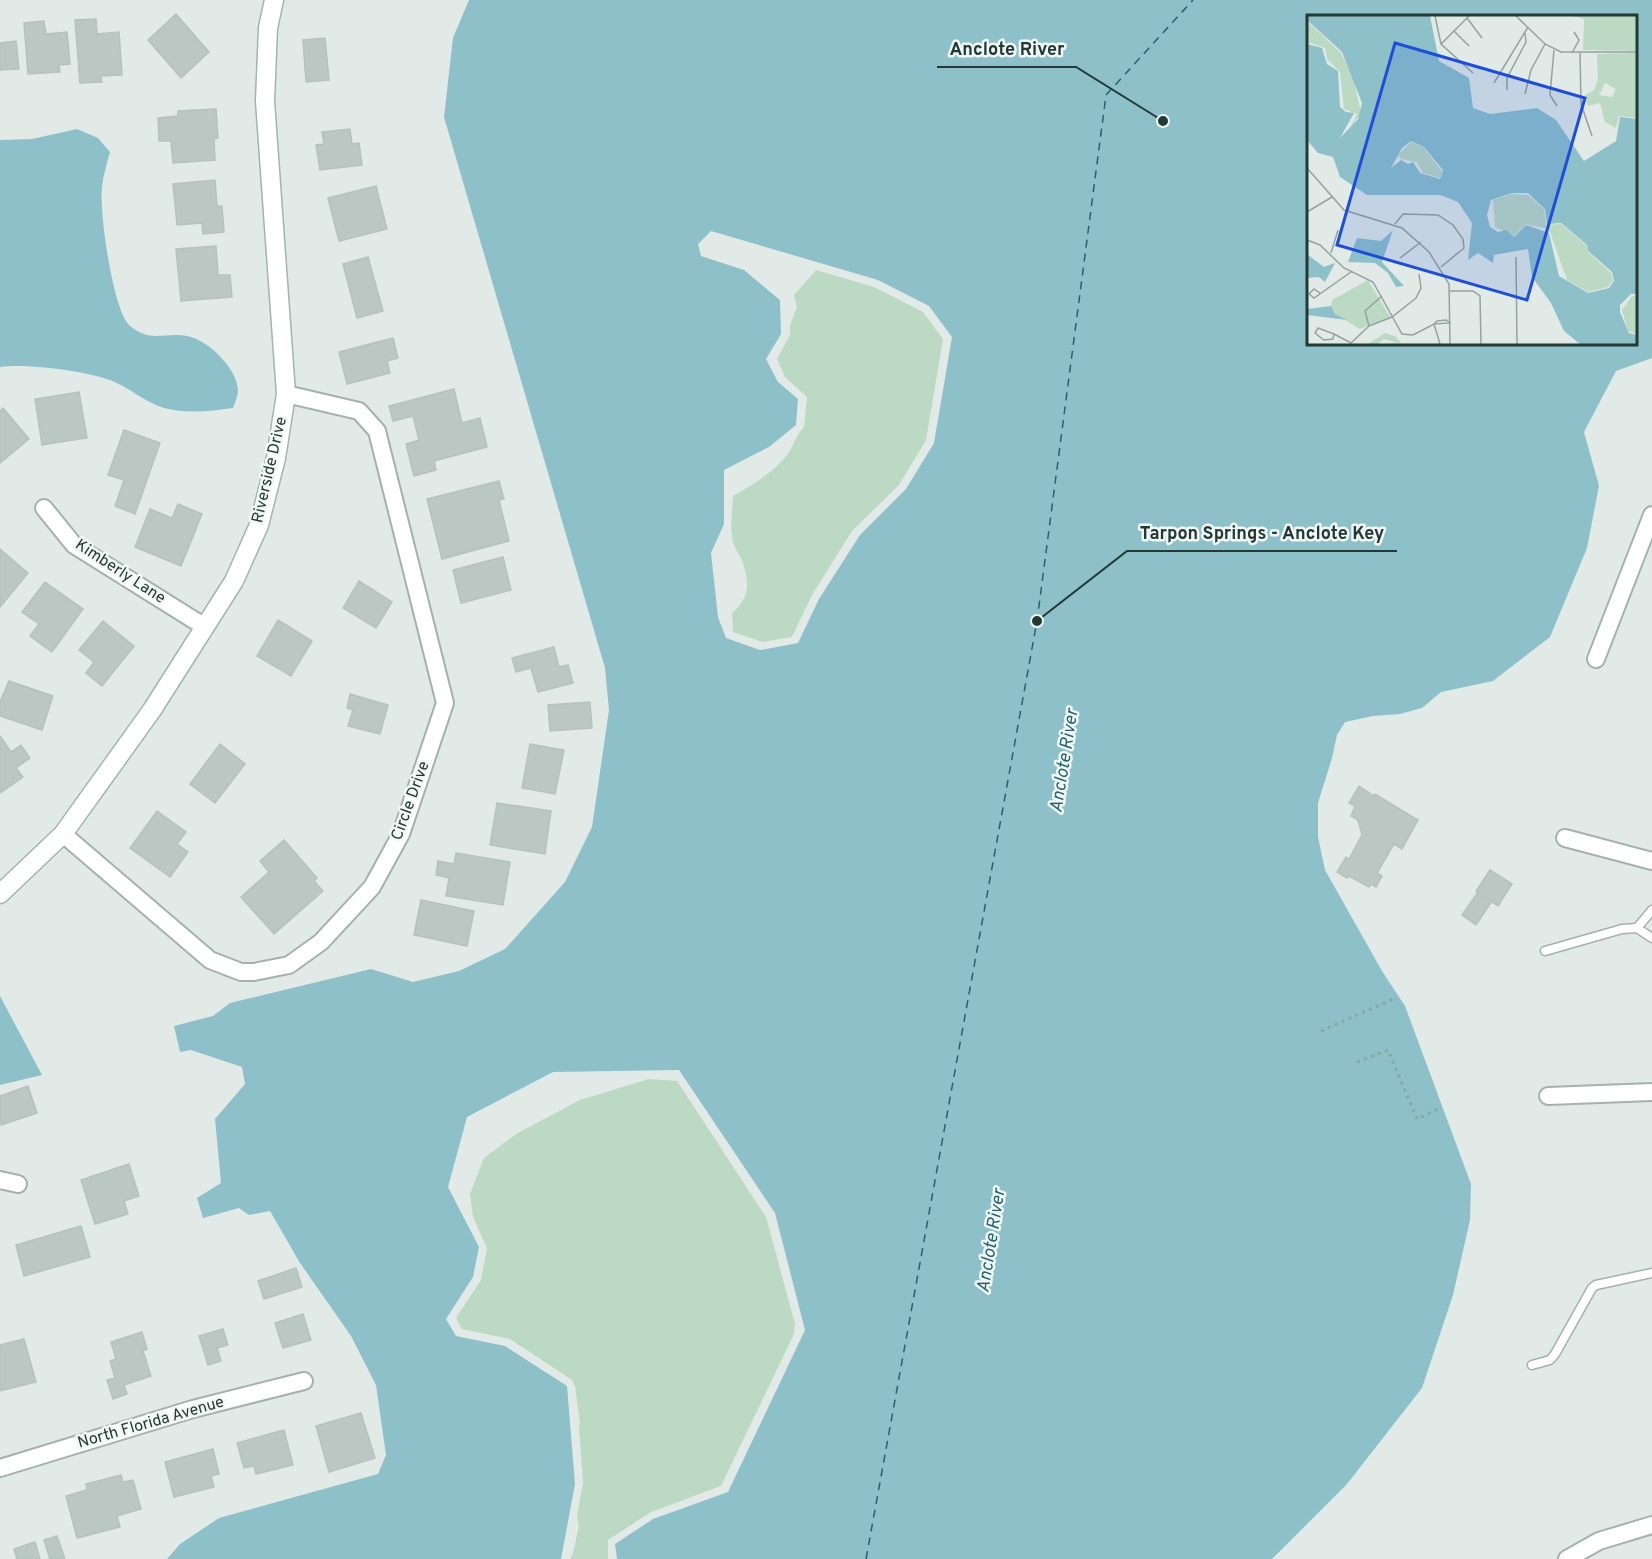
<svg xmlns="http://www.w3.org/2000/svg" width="1652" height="1559" font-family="Overpass,sans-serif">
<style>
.green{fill:#bcd9c4}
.water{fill:#8ec0ca;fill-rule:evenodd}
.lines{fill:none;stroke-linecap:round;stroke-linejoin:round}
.ferry{stroke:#24626e;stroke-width:1.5;stroke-dasharray:8 6;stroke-linecap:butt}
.building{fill:#bac7c2;stroke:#b4c3bd;stroke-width:1.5}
.lane-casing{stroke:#a4b1ad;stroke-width:11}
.street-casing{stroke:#a4b1ad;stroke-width:20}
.secondary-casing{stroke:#a1b5ae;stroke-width:21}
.path{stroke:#85aa9f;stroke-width:3;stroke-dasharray:3 4.5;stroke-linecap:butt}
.lane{stroke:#fff;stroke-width:8}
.street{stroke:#fff;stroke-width:16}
.secondary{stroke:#fff;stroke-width:18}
.labels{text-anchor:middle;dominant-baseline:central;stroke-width:5;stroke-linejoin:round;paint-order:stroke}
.street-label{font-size:16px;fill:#233933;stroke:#f1f7f4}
.water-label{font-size:18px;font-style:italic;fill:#24626e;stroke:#f1f7f4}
.inset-river{fill:none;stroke:#8ec0ca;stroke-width:3}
.inset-road{fill:none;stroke:#95a39e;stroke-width:1.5}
.view{fill:#1d4ed8;fill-opacity:0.15;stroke:#1d4ed8;stroke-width:3}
.inset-edge{fill:none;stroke:#233933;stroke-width:3}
.leader{fill:none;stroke:#233933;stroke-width:2}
.callout-dot{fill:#233933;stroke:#f1f7f4;stroke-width:2}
.callout-label{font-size:18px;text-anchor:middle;font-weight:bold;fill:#233933;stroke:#f1f7f4;stroke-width:5;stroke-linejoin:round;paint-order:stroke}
</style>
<rect width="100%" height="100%" fill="#e1eae6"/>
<g class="green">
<path d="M816 270 874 287 923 312 943 339 926 440 899 485 852 531 812 595 792 637 762 642 733 632 732 613C749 598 750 586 743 563 741 556 735 550 733 542 730 528 732 510 733 496 753 485 772 473 787 455 794 446 795 436 804 427L807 397 785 377 777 359 790 335V325L797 307 794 295Z"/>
<path d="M649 1079 677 1081 766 1217 795 1324 794 1334 721 1486 651 1512 608 1540V1559H570L573 1553 579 1526 577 1516 583 1483 579 1427 580 1424 575 1386 572 1380 510 1339 462 1329 456 1318 481 1280 487 1248 473 1217 470 1194 484 1158 516 1134 580 1100Z"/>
</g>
<g class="water">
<path d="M469 0H1652V358L1616 371 1584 432 1599 486 1587 548 1550 637 1493 681 1441 692 1422 708 1400 714 1373 716 1345 722 1337 735 1332 758 1318 803V837L1325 870 1382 971 1405 1006 1471 1184 1470 1220 1453 1295 1422 1388 1347 1484 1272 1559H617L615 1544 653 1519 728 1492 805 1330 775 1213 679 1070 553 1072 467 1117 448 1187 479 1247 473 1277 446 1319 456 1336 505 1346 567 1386 575 1484 561 1559H167L180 1544 219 1518 378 1474 386 1455 376 1385 351 1336 300 1263 270 1211 249 1215 239 1208 203 1218 197 1198 221 1183 215 1119 245 1084 242 1067 191 1050 180 1052 174 1026 213 1016 230 1003 371 969 413 982 459 971 505 949 565 882 592 827 609 710 605 668 444 117 453 38ZM1308 16H1636V344H1308ZM711 231 878 280 929 306 952 337 934 443 906 489 860 535 819 599 798 643 760 650 726 638 718 617 711 553 724 524V470L769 447 796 425 798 399 778 382 766 359 781 334 780 300 744 270 701 256 698 244Z"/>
<path d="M77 129 98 138 110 152C107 163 103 176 102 188 99 211 113 312 130 326 151 343 164 332 187 336 208 340 237 368 238 390 238 395 235 403 233 408 211 411 186 414 164 408 144 402 129 387 110 380 85 371 26 363 0 367V140L32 139Z"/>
<path d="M0 996 42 1075 0 1085Z"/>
</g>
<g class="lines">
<path class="ferry" d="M866 1559 1037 621 1106 95 1193 0"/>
</g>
<g class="building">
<path d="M176 14 209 52 181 78 148 40Z"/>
<path d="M96 19 97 34 119 32 122 75 101 76 102 82 80 83 75 20Z"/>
<path d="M44 21 46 34 67 32 70 64 59 65 60 72 28 74 24 23Z"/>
<path d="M325 38 329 80 306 82 303 40Z"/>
<path d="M16 41 19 69 0 70V43Z"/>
<path d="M216 109 218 138 214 139 215 160 173 163 171 141H159L158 118 178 116V111Z"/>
<path d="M350 129 352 144 359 143 362 165 320 170 316 145 324 144 322 132Z"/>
<path d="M215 180 217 206H222L224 232 203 234 202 223 177 225 173 184Z"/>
<path d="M376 186 387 229 339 241 328 198Z"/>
<path d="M216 246 218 275H230L232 297 181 301 176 249Z"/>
<path d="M368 257 383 311 357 318 343 264Z"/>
<path d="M393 338 398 358 387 361 390 373 347 384 339 352Z"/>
<path d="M454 389 462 423 480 418 487 447 434 461 436 470 414 476 406 444 419 440 413 416 393 421 389 406Z"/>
<path d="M79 392 87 438 42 445 35 399Z"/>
<path d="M3 408 29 439 0 463V411Z"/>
<path d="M124 430 160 443 135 514 115 506 124 480 108 475Z"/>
<path d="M499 481 504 499 499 500 509 541 442 559 427 499Z"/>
<path d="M178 504 202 514 181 566 135 547 150 509 172 518Z"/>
<path d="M0 549 28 573 0 607Z"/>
<path d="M503 557 511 590 461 603 453 570Z"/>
<path d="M359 581 392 602 376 628 343 608Z"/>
<path d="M45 582 83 609 52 652 30 636 39 624 22 612Z"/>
<path d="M278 620 312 641 291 676 257 656Z"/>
<path d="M103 621 134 646 102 686 86 673 94 662 79 650Z"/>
<path d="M554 647 559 667 568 665 573 683 538 692 531 668 516 672 512 658Z"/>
<path d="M9 681 53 696 42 730 0 716V702Z"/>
<path d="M350 694 388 705 380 734 348 726 353 710 347 708Z"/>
<path d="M590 702 592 728 550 731 548 705Z"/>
<path d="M0 736 11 752 21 745 30 758 16 768 23 777 0 793Z"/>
<path d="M220 744 245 764 215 803 190 784Z"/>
<path d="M530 744 564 750 555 794 522 788Z"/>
<path d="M1359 786 1374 796 1375 794 1418 820 1402 849 1394 844 1377 873 1382 876 1376 887 1371 884 1369 887 1349 876 1347 878 1337 872 1346 857 1349 859 1362 835 1358 820 1351 816 1355 806 1349 803Z"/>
<path d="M497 803 551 811 545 854 490 845Z"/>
<path d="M157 811 186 832 177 844 188 852 170 877 130 848Z"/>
<path d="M284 840 317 878 314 881 323 891 274 934 241 897 269 872 260 861Z"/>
<path d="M456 853 510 862 503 905 446 896 449 878 436 875 438 861 454 864Z"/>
<path d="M1490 870 1512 884 1498 906 1476 891Z"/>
<path d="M1478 892 1492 901 1476 925 1462 915Z"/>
<path d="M421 900 474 911 467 946 414 935Z"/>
<path d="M28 1086 37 1113 1 1125 0 1096Z"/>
<path d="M129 1164 139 1196 124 1201 128 1214 95 1224 81 1180Z"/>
<path d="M81 1226 90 1257 24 1276 16 1245Z"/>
<path d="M296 1268 302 1287 264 1299 258 1281Z"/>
<path d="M303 1314 311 1340 283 1348 275 1323Z"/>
<path d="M223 1329 228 1345 217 1348 221 1361 208 1365 199 1336Z"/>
<path d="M142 1332 147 1349 143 1351 151 1376 124 1385 127 1394 113 1399 107 1380 115 1378 110 1361 116 1359 111 1342Z"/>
<path d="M24 1339 36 1382 0 1391V1345Z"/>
<path d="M361 1413 375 1458 329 1472 316 1426Z"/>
<path d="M284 1430 293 1465 256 1474 254 1466 244 1468 237 1443Z"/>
<path d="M213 1449 219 1474 211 1476 214 1487 174 1497 165 1462Z"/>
<path d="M121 1475 123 1482 133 1480 141 1509 117 1516 120 1527 77 1538 66 1496 87 1490 86 1484Z"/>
<path d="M57 1536 65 1559H48H50L44 1540Z"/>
<path d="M35 1542 40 1559H17L14 1549Z"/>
</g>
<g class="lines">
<g class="lane-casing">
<g id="lane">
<path d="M1637 928 1652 910"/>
<path d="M1545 951 1622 929 1637 928 1652 938"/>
<path d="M1532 1365 1550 1360 1555 1354 1592 1288 1596 1285 1652 1273"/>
</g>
</g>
<g class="street-casing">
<g id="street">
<path d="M44 508 74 545 205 627"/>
<path d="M1596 659 1652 515"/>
<path d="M63 834 210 960 241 972H254L289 965 321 942 372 887 401 834 445 703 377 431 359 411 286 394"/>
<path d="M1565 838 1652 861"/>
<path d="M1548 1096 1652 1092"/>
<path d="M0 1180 18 1184"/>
<path d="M0 1468 193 1409 304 1381"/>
<path d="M1567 1559 1599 1541 1652 1525"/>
</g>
</g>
<g class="secondary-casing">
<path id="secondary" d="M0 894 63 834 152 710 234 581 259 525 276 458 286 394 265 101 268 28 274 0"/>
</g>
<g class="path">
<path d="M1321 1031 1393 999"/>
<path d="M1357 1062 1388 1050 1417 1119 1440 1108"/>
</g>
<use href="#lane" class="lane"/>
<use href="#street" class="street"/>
<use href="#secondary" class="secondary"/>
</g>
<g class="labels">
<g class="street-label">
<text transform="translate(270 470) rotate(-77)">Riverside Drive</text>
<text transform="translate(120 572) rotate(33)">Kimberly Lane</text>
<text transform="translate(411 801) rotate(-70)">Circle Drive</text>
<text transform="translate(151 1423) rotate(-16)">North Florida Avenue</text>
</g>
<g class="water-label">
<text transform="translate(1065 761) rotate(-81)">Anclote River</text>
<text transform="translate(992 1241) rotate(-81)">Anclote River</text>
</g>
</g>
<g transform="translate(1307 15)">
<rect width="330" height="330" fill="#e1eae6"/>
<path d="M266 1H330V36L276 35 277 4ZM0 6 34 38 46 62 54 98 42 114 50 99 37 94 33 57 20 44 18 33 0 27ZM330 38V103L312 101 309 113 298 107 293 88 281 91 278 80 287 75 291 65 290 39ZM298 68 309 74 305 82 292 80ZM104 127 116 132 135 156 133 163 116 158 110 147 94 144 91 140ZM205 179 221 180 237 194 239 210 254 209 279 230 281 237 304 258 306 266 301 272 281 277 260 265 243 217 237 213 219 209 207 221 188 212 186 185ZM61 265 83 302 53 314 28 299 24 291 25 285ZM330 280V319L321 316 315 295 325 281ZM78 318 88 321 95 329 77 324 71 329H61Z" fill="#bcd9c4" fill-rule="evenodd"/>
<path d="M0 1H123L132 46 162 63 166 93 183 99 230 93 249 105 277 146 309 126 313 102 330 104V279H324L313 290V297L322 318 330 320V329H273L257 316 244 288 225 262 221 234 187 240 186 248 171 238 161 245 165 208 151 187 133 180H60L33 162 26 142 11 138 0 125V29L15 33 20 49 31 56 33 92 39 97 47 98 33 123 51 104 55 88 35 37 0 5ZM104 126 117 132 136 155 133 164 113 158 106 147 101 149 94 145 84 153 95 133ZM205 178H221L238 194 240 209 254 208 280 230 281 236 305 257 307 266 302 273 281 278 252 261 242 218 219 210 207 222 199 215 191 217 183 212 180 200 184 185ZM86 215 75 247 97 271 89 272 81 258 68 248 41 247 50 223 74 226ZM1 240 17 252 28 248 18 267 12 262 0 263ZM24 291 28 299 40 305 0 300V294Z" fill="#8ec0ca" fill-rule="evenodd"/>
<path class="inset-river" d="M21 1 80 98 282 194 330 253"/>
<path class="inset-road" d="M128 1 134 29 166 58M209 1 238 29 254 37H330M160 3 175 23M147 16 162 31M134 29 162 1M247 35 243 80 250 91M265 38 272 25 267 17M273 38 274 89 285 121M187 68 221 12M200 75V63L219 27 218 18M218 79 224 55 238 29M0 153 37 195 95 213 122 237 142 269 143 329M0 197 25 182M88 209 96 199 131 200 146 210 156 224 157 233 134 252M0 225 13 230 37 253 66 267 95 319 106 320 127 309 133 329M24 238 31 215M209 242 210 329M93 243 114 227M142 276H166L173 281 174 329M13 278 7 274 2 279 7 283 44 257M139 305 143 308 127 309 130 306ZM62 311 58 296 75 281M11 313 27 319 26 324 17 325 8 318ZM27 319 44 328M43 329 62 311 85 302 109 283 114 273 112 259"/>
<path class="view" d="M88 28 278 83 220 285 30 230Z"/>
<rect width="330" height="330" class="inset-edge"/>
</g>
<path class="leader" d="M1163 121L1076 67H937M1037 621L1127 551H1397"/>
<g class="callout-dot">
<circle cx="1163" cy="121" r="6"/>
<circle cx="1037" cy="621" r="6"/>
</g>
<g class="callout-label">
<text x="1007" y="55">Anclote River</text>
<text x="1262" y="539">Tarpon Springs - Anclote Key</text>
</g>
</svg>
